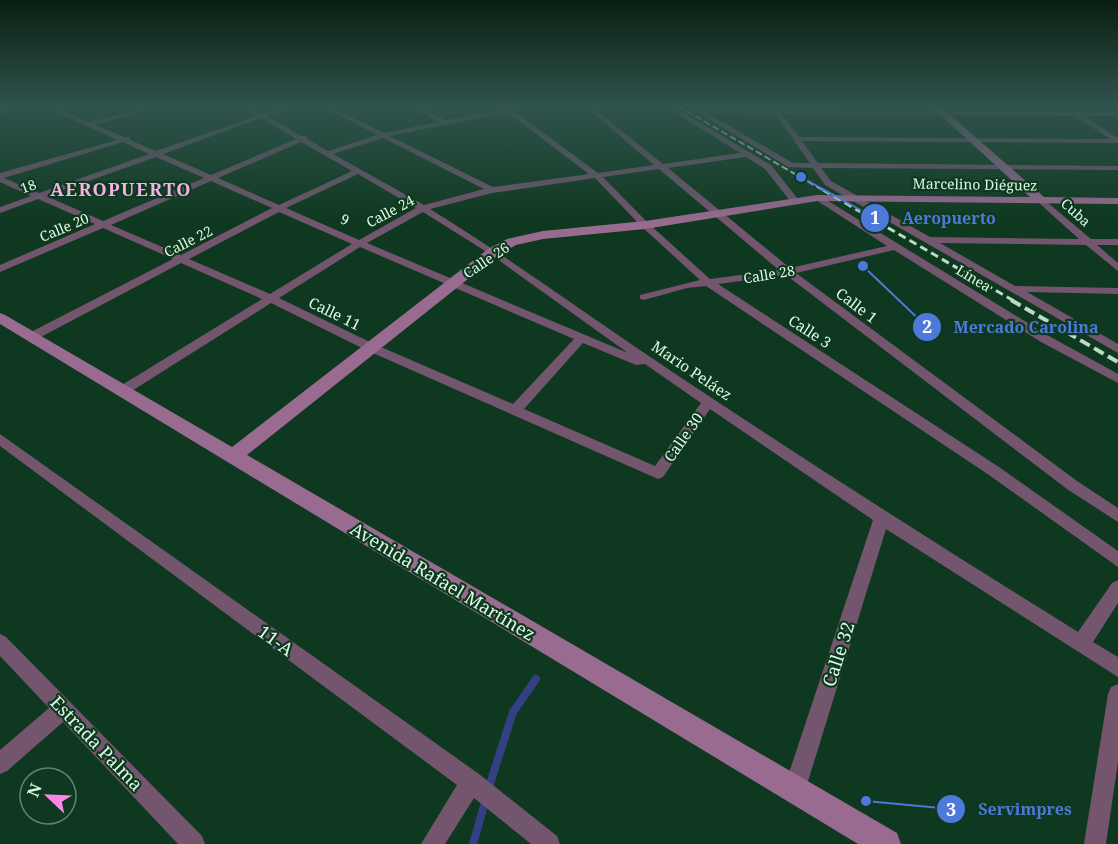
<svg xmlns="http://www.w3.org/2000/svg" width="1118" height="844" font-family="'Noto Serif',serif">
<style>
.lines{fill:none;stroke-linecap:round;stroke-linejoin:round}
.stream{stroke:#353f84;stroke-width:8}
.street{fill:#73566e;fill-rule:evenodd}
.secondary{fill:#996b91;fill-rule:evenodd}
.rail-far2{stroke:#bcdbc6;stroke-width:2;stroke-dasharray:7 3;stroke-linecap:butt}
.rail-far1{stroke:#bcdbc6;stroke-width:3;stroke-dasharray:8 4.5;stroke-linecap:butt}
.rail{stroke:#bcdbc6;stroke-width:4;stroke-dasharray:11 5;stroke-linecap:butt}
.labels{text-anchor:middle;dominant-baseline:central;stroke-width:4.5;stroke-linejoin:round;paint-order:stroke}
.far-street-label{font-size:14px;fill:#dcf9e4;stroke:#0e381f}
.street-label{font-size:15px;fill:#dcf9e4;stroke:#0e381f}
.far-district-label{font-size:18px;font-weight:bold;letter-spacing:1.5px;fill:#f2b2e5;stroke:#0e381f}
.near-street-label{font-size:18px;fill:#dcf9e4;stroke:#0e381f}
.leader{fill:none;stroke:#4d79db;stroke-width:2}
.callout-dot{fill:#4d79db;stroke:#0e381f;stroke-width:2}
.mark-label{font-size:18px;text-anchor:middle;font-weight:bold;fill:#fff}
.callout-label{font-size:16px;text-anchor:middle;font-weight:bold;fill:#4d79db;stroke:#0e381f;stroke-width:4.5;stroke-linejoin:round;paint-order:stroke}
</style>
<rect width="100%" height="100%" fill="#0e381f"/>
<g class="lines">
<g class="stream">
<path d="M488 790 513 712 536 679"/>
<path d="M473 844 485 802"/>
</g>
<g class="street">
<path d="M18 106H29L0 113V109Z"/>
<path d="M44 106H51L89 122 151 106H160L95 125 124 137H130V140L156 151 256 116 241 106H248L262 113 296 106H306L267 116 302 136H307V139L328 151 377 135 322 106H329L384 133 438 122 408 106 421 108 445 106 427 111 446 120 502 109 500 106 509 107 529 106 514 111 598 173 654 165 585 106H591L663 164 740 153 665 106H672L771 165 797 198V202H791L765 169 746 157 668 168 790 268 887 246 813 198 820 196 1049 336 1118 374V383L1041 342 894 250 796 273 1077 481 1118 508V522L1067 489 786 275 718 284 999 467 1118 551V567L989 475 706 286 687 288 644 300 640 299V295L700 280 642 227 595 178 492 193 430 209C513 260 590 317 671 371 805 460 941 547 1078 632L1112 583 1118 580V603L1093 642 1118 657V677L886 529 805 791 802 799 794 802 786 799 783 791 873 520 710 409 663 477 658 479 366 350 271 303 127 394H117L116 391 117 388 262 299 181 263 35 340H27L25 337 27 334 173 259 103 228 0 272V265L95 224 38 199 0 213V207L31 196 0 182V173L117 140ZM507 112 589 174 493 187 390 136ZM261 118 296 139 211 175 163 154ZM383 138 484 189 424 205 333 154ZM123 142 149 154 39 193 4 178ZM301 142 352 171 279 205 218 178ZM156 157 204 178 103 221 46 196ZM659 169 779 270 710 279 648 223 603 177ZM358 174 416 208 359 240 286 208ZM211 181 272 208 181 255 111 225ZM279 212 352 244 270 294 189 259ZM423 212 490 254 628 353 367 243ZM360 247 574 339 513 404 374 344 279 298ZM583 343 636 365 645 364 701 403 655 466 524 409Z"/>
<path d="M687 106H694L700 109H772L770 106H776L779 110 1118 112V116H1084L1118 138V143L802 141 818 163 1118 166V170L821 168 831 181 930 237 1079 239 1038 202 1037 200 1041 197 1091 239H1118V245H1097L1118 263V271L1086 245 940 243 1015 286 1118 288V294L1027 292 1118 344V353L825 185 813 168 788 167ZM707 113 775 114 810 163H793ZM782 114 1075 116 1110 139 799 137Z"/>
<path d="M0 434 479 774 557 836 560 844H531L474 798 445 844H421L457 785 0 446Z"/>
<path d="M0 634 6 637 202 836 205 844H178L63 722 7 771 0 774V750L49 708 0 656Z"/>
<path d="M1118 684V762L1106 844H1084L1108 694 1111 687Z"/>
</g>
<path class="secondary" d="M931 106H940L1044 197 1118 198V204L817 201 645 229 543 239 516 245 498 255 247 455 897 833 901 844H858L0 324V313L5 315 232 447 488 249 507 239 543 231 645 221 817 195 1030 197Z"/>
<path class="rail-far2" d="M678 106 826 192"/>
<path class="rail-far1" d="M823 190 1014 301"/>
<path class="rail" d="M1011 300 1118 362"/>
</g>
<linearGradient id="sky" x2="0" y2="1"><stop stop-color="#081f11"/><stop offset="0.47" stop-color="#30534d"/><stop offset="1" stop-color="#30534d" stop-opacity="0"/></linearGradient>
<rect width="1118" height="224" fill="url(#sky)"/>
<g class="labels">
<g class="far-street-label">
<text transform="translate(975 184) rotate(1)">Marcelino Diéguez</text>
<text transform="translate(28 186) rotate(-20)">18</text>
<text transform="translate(390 211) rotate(-28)">Calle 24</text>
<text transform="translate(1076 212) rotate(42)">Cuba</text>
<text transform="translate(345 219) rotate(24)">9</text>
<text transform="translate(64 227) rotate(-23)">Calle 20</text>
<text transform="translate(188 241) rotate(-27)">Calle 22</text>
<text transform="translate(486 260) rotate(-34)">Calle 26</text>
<text transform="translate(769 274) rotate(-9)">Calle 28</text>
<text transform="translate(974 278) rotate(31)">Línea</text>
</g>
<g class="street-label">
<text transform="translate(857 305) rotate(37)">Calle 1</text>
<text transform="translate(335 313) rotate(26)">Calle 11</text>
<text transform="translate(810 331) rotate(33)">Calle 3</text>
<text transform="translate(692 370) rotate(34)">Mario Peláez</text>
<text transform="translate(683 437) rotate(-55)">Calle 30</text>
</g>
<g class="far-district-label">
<text x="121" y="189">AEROPUERTO</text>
</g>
<g class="near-street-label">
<text transform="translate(443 581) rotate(31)">Avenida Rafael Martínez</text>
<text transform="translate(276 640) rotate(36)">11-A</text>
<text transform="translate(838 654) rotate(-72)">Calle 32</text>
<text transform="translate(97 743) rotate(46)">Estrada Palma</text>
</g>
</g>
<path class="leader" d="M801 177L875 218M863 266L927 327M866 801L951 809"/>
<g class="callout-dot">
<circle cx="801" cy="177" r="6"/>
<circle cx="863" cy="266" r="6"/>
<circle cx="866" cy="801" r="6"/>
<circle cx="875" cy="218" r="15"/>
<circle cx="927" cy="327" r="15"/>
<circle cx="951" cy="809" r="15"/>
</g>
<g class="mark-label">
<text x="875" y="224">1</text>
<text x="927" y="333">2</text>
<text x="951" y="816">3</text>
</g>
<g class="callout-label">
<text x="949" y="224">Aeropuerto</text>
<text x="1026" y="333">Mercado Carolina</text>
<text x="1025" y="815">Servimpres</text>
</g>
<g transform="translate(48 796) rotate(293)"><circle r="28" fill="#0e381f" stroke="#60856e" stroke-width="1.5"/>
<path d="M0-4.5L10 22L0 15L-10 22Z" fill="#fa87e7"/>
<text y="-9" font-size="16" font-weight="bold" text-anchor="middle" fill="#dcf9e4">N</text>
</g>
</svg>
